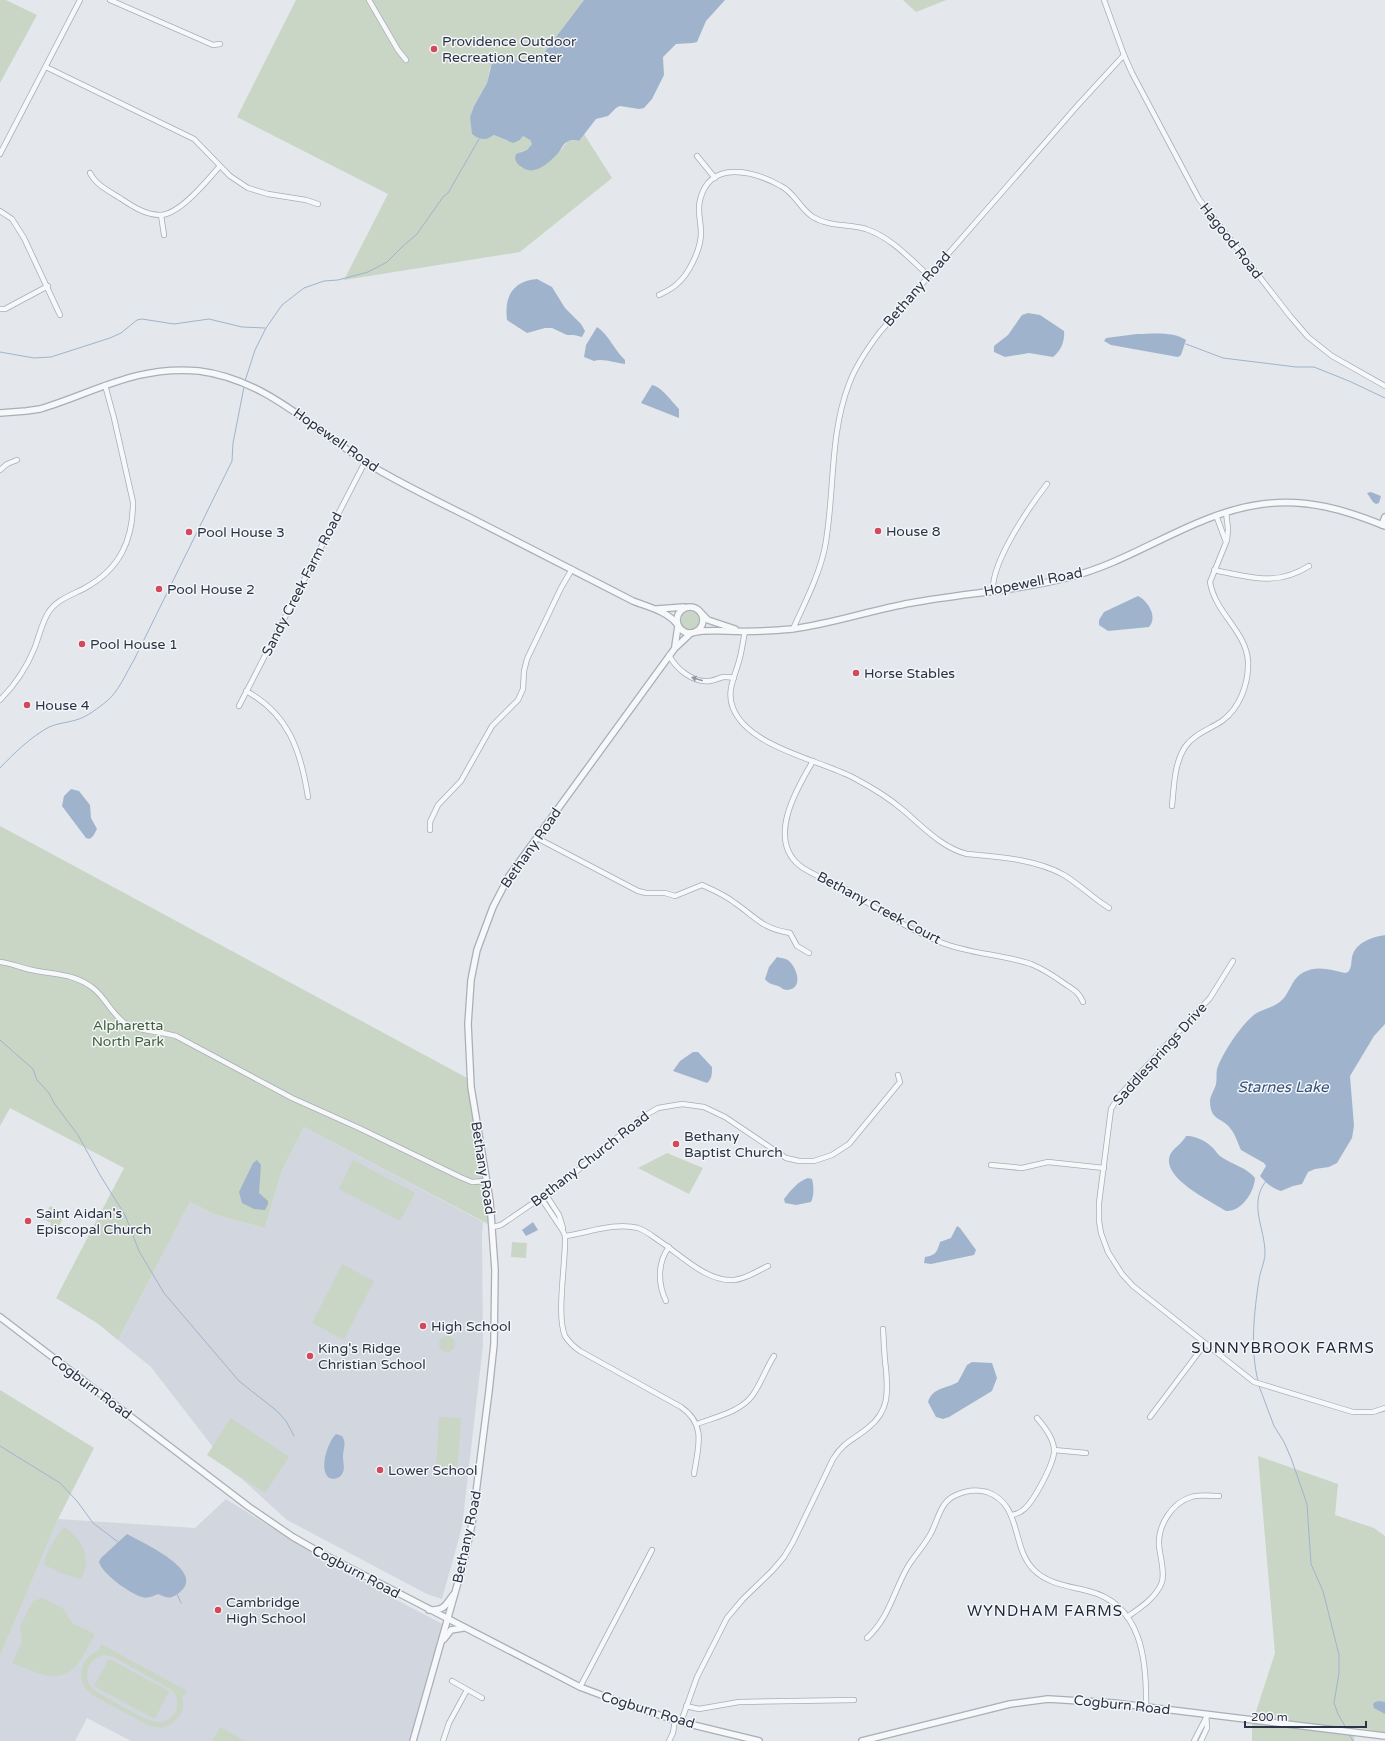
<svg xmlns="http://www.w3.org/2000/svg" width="1385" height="1741" font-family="'Varela Round',sans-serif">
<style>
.built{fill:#d2d6de}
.green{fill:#c9d6c5;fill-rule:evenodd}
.water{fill:#9fb4cc}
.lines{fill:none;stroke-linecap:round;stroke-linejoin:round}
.stream{stroke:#9fb4cc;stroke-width:1}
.minor-casing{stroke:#a9aeb7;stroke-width:6}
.tertiary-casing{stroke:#a9aeb7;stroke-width:8}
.minor{stroke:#f7f8fa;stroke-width:4.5}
.tertiary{stroke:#f7f8fa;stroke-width:5.5}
.oneway{fill:#9196a0}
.poi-dot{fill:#d1495b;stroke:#f4f6f9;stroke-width:1.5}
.labels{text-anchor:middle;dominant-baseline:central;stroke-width:3;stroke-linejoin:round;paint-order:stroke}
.poi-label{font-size:14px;fill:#2b3445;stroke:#f4f6f9;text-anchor:start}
.street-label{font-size:14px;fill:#2b3445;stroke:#f4f6f9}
.park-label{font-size:14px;fill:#3f6138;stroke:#f4f6f9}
.water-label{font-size:15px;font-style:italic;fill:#34527a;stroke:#f4f6f9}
.neighbourhood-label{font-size:15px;letter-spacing:1px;fill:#1d2536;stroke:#f4f6f9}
</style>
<rect width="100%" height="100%" fill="#e4e7ec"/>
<g class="built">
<path d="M304 1127 483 1222 482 1235 483 1345 462 1527 442 1599 427 1594 287 1520 242 1479 233 1473 151 1367 118 1340 190 1202 216 1215 265 1228 282 1170Z"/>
<path d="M226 1499 295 1542 393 1598 446 1626 409 1741H131L87 1718 75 1741H0V1656L58 1519 195 1528Z"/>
</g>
<g class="green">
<path d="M0 0H6L37 15 0 83Z"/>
<path d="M296 0H584L540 58C527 63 515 61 502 58L490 68 487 83 474 106 470 117 490 138 494 135 507 141 520 140 523 136 530 140 532 144 527 150 520 152 528 170 537 169 560 151 568 141 572 140 579 141 584 134 612 178 520 252 344 280 388 194 237 117Z"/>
<path d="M903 0H946L916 12Z"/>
<circle cx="690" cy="620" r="9"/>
<path d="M0 826 469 1079 486 1176 488 1224 304 1127 282 1170 265 1228 216 1215 190 1202 118 1340 97 1323 56 1298 124 1168 10 1108 0 1126Z"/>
<path d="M667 1153 703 1168 689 1194 638 1168Z"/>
<path d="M353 1160 415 1193 400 1221 339 1189Z"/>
<path d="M50 1206 65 1214 58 1228 54 1225 53 1227 50 1226 51 1223 43 1219Z"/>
<path d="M512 1242 527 1243 526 1258 511 1257Z"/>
<path d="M342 1264 374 1281 344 1340 312 1323Z"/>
<circle cx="447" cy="1344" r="8"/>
<path d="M0 1390 94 1448 58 1519 0 1656Z"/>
<path d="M439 1417 461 1418 457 1474 436 1472Z"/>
<path d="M231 1418 289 1457 265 1493 207 1455Z"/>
<path d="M1258 1456 1338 1484 1335 1515 1374 1528 1385 1536V1733L1355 1727 1354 1741H1252V1724L1275 1653Z"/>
<path d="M64 1527C82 1540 93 1557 81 1579L63 1574 45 1565C43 1554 58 1536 64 1527Z"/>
<path d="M42 1598 63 1608 72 1623 95 1634C89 1644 84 1655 78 1664 59 1687 33 1671 12 1663L22 1642 20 1626 33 1601Z"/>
<path d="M101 1644 187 1691 184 1696 182 1695 183 1708 179 1717 171 1724 161 1728 150 1726 94 1696C74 1684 78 1657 100 1650L99 1649ZM105 1655 114 1657 172 1690C177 1696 179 1703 176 1710 173 1718 165 1723 156 1722 147 1721 102 1696 93 1689 81 1676 88 1658 105 1655Z"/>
<path d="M109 1659 169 1691 155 1719 94 1686Z"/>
<path d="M220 1727 245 1741H212Z"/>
</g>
<g class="water">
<path d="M584 0H725L706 21 697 42 693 43 676 44 663 57 664 75 652 99 644 108 639 109 620 106 616 108 608 116 596 119 579 141C575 140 571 139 567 142 563 144 562 148 559 152 552 160 537 175 525 169 520 166 516 164 515 158L516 154 527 150 532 144 530 140 523 136 520 140 513 143 494 135C486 141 480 140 472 134L470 117 474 106 487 83 492 63 502 58C515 61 527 63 540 58Z"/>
<path d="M537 279 552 287 565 308 581 324 585 331 582 337 574 335H567L552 328H545L527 333 507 320C504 296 513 281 537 279Z"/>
<path d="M1028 313 1040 315 1064 331C1065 341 1061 351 1053 357L1029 353 1005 357 994 352V346L1008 335 1022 315Z"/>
<path d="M597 327C609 335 615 351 625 360V364C615 363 602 358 594 361L584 357 586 345Z"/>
<path d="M1137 334C1152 334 1173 331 1186 340L1181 355 1178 357 1111 345 1104 341 1106 338Z"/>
<path d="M652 385C662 387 672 402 679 409V418L641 403Z"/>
<path d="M1371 492 1381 496 1379 503 1376 504 1373 502 1367 493Z"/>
<path d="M1138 596C1148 601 1158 617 1149 627L1108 631 1099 625V620L1104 612Z"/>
<path d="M71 789 79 791 90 805 91 818 97 829C94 834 92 841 86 838L62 806 64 796Z"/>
<path d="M1385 935V1024L1374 1036 1350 1076 1354 1126 1352 1138 1337 1163 1329 1167 1315 1169 1308 1172 1302 1184 1293 1186 1281 1191C1273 1189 1266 1183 1260 1176L1266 1166 1264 1163 1241 1150C1237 1142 1236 1135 1230 1128 1222 1117 1210 1121 1210 1101 1210 1096 1215 1089 1216 1084 1217 1079 1216 1074 1217 1069 1223 1052 1241 1025 1255 1014 1264 1008 1275 1008 1284 998 1291 989 1293 977 1304 972 1318 965 1331 970 1345 973L1348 972C1352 967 1351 963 1352 957 1356 942 1372 937 1385 935Z"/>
<path d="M777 957C780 958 786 958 789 961 797 968 804 989 787 990 783 990 781 987 778 986 772 984 769 984 765 979L769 967Z"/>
<path d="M693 1052H698L712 1067C712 1074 712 1079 707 1083L673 1071 680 1061Z"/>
<path d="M1186 1136C1195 1135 1208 1142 1214 1149 1217 1153 1219 1156 1223 1158 1234 1165 1247 1168 1255 1178 1254 1193 1241 1212 1226 1211 1211 1201 1161 1178 1170 1155 1173 1148 1182 1144 1186 1136Z"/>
<path d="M257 1160 261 1165 259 1193 268 1201V1204L265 1210 254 1209 242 1203 239 1192 253 1163Z"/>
<path d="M808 1178 812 1179C814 1186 814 1196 811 1202L796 1205 785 1203 784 1199C790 1191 798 1181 808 1178Z"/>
<path d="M533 1222 538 1230 526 1236 522 1230Z"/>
<path d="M957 1226 960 1228 976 1250 974 1255 931 1264 924 1263 925 1257C937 1255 937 1251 940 1242L951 1238Z"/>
<path d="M972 1362 992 1363 997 1378 992 1391 949 1417 943 1419 936 1417 928 1402C933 1387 946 1389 958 1382L967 1365Z"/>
<path d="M336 1434 342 1436C347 1443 343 1449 343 1457 343 1462 345 1468 343 1472 341 1479 329 1482 326 1474 321 1464 328 1442 336 1434Z"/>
<path d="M127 1534C141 1542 207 1571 180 1592 170 1600 168 1598 158 1594 153 1596 147 1599 142 1597 131 1594 102 1574 99 1562L101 1558Z"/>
<path d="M1379 1701 1385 1702V1714L1374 1708 1373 1704 1375 1702Z"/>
</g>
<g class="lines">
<g class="stream">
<path d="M1186 344 1223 358 1296 367H1314L1349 381 1385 398"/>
<path d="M0 352 34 358 51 357 110 338 121 333 137 320 142 319 174 324 209 319 242 327 265 328"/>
<path d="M245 381 255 350 266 328 282 305 304 288 324 281 338 280 368 272 387 262 402 247 417 234 443 197 448 193 479 139"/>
<path d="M0 768C14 753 31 737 49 727 58 723 66 723 76 720 87 717 98 708 107 701 119 691 126 673 134 660L232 461 233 443 244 387"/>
<path d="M0 1040 33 1069 37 1080 49 1093 54 1103 78 1135 100 1175 125 1215 139 1251 164 1293 239 1381 277 1411 286 1421 294 1436"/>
<path d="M1258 1381C1250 1349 1254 1312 1259 1280 1260 1271 1265 1262 1265 1253 1265 1228 1248 1204 1266 1181"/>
<path d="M1259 1386 1274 1426 1284 1442 1291 1458 1307 1504 1311 1564 1323 1591 1339 1655V1673L1334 1703 1338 1714 1346 1728"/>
<path d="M0 1446 60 1483 77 1501 93 1523 118 1542"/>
<path d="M177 1594 181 1603"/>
<path d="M1349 1734 1353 1741"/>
</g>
<g class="minor-casing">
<g id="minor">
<path d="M110 0 213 45 220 44"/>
<path d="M369 0 398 50 406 60"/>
<path d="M1104 0 1124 55 1132 73 1199 199 1290 316 1308 337 1332 356 1385 386"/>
<path d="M46 67 194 139 230 176 248 188 268 194 306 200 318 204"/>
<path d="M0 154 80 0"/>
<path d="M697 156 715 178"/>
<path d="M90 173C96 185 109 191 120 198 132 206 145 215 160 215 179 215 207 181 219 167"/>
<path d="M0 211 12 219 24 238 60 315"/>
<path d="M161 215 164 235"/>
<path d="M659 295C665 292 672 289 677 284 689 274 701 249 701 233 701 222 697 211 700 200 710 159 754 171 781 186 795 193 800 209 813 217 829 227 849 224 866 229 892 238 909 258 929 276"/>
<path d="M0 309H5L48 286"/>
<path d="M0 470 7 464 17 460"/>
<path d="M1216 515 1226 542"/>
<path d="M1214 570C1249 577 1276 587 1309 566"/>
<path d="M993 591C991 562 1030 506 1047 484"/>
<path d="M793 629C805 602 819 576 825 547 835 493 829 436 849 384 856 365 867 349 880 332L1078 105 1124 55"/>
<path d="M745 631C743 641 742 651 739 661 735 676 726 692 733 708 748 747 820 760 854 778 871 787 888 797 903 810 922 826 942 848 967 854 999 857 1036 859 1064 875 1080 885 1093 898 1109 908"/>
<path d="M669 655C676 669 693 683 710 681 721 679 720 675 734 678"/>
<path d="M246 691C289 714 301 752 308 797"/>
<path d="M0 700C15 685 27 667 35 647 39 636 42 623 48 613 57 599 72 595 85 588 120 569 133 540 133 502L114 418 105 385"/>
<path d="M239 706 365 462"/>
<path d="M813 761C797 788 767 838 799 865 811 875 833 882 847 890 877 908 907 929 940 942 969 954 1001 954 1031 964 1043 969 1054 976 1065 984 1074 990 1079 992 1083 1002"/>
<path d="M1172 806C1174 787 1174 764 1185 747 1194 734 1210 729 1222 721 1240 708 1249 683 1248 661 1246 631 1215 613 1210 582L1227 540 1228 529 1226 512"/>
<path d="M430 830V822L438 805 461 781 492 726 518 700 523 689 524 671 527 659 561 588 572 569"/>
<path d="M537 838 638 891 646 893H665L675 896 702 885C713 890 725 895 735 903 757 918 761 928 790 933L797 946 809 953"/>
<path d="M1233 961 1210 998 1119 1096 1111 1109 1099 1203V1221L1101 1233 1108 1252 1122 1274 1133 1286 1254 1382 1353 1412H1373L1385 1408"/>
<path d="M0 962C11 963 21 968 32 970 55 975 73 973 93 988 106 998 111 1014 126 1024 141 1032 160 1031 176 1036L292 1098 359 1128 460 1177 472 1182 487 1181"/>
<path d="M991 1165 1022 1168 1048 1162 1104 1168"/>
<path d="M546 1195 559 1215 563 1228"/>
<path d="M541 1198 563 1231 565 1236C566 1262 556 1315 565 1336 569 1342 574 1347 580 1351L681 1407C707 1425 698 1447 694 1474"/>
<path d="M493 1227 501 1225 561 1184 641 1118 658 1108 682 1104 704 1107 725 1117 786 1158 799 1161H814L832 1155 849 1144 900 1082 898 1075"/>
<path d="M565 1236C588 1233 614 1222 638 1228 647 1231 653 1237 661 1242 682 1256 707 1282 734 1280 746 1279 757 1271 768 1266"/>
<path d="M666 1301C658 1284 657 1263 669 1247"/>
<path d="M1150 1417 1205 1344"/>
<path d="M697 1424C715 1417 740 1412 752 1396 761 1384 766 1368 774 1356"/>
<path d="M1054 1450 1086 1453"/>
<path d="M1012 1515C1016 1514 1020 1513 1023 1510 1033 1503 1055 1462 1054 1450 1054 1438 1044 1426 1037 1418"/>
<path d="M1127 1617C1140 1608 1156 1598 1162 1582 1165 1571 1160 1557 1159 1545 1158 1525 1172 1503 1191 1497 1200 1494 1210 1496 1219 1496"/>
<path d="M867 1638C889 1618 893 1593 907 1568 914 1556 925 1545 931 1533 938 1520 940 1503 954 1496 964 1491 976 1489 987 1492 1022 1504 1011 1546 1033 1569 1047 1584 1069 1586 1088 1591 1142 1604 1147 1661 1146 1707"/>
<path d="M452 1681 482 1698"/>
<path d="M580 1687 652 1550"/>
<path d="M686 1706 699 1709 739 1702 854 1700"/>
<path d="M681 1722 697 1677 727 1618 743 1599 772 1571 784 1557 793 1542 833 1459C844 1441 854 1440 869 1427 889 1411 888 1392 886 1369 884 1356 884 1342 883 1329"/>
<path d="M443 1741 449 1723 467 1690"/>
<path d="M669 1741 673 1733 675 1720"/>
<path d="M1194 1741 1207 1716"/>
<path d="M1201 1741 1207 1728 1206 1714"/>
</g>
</g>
<g class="tertiary-casing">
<g id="tertiary">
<path d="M0 413 26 411 40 409C96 392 137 365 199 371 272 380 321 438 382 472 412 489 443 504 473 519 527 547 580 574 633 601 648 607 667 611 677 624"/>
<path d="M1382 525 1385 517"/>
<circle cx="690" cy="620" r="13"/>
<path d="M657 609 684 607"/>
<path d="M702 614 708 620 735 629"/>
<path d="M695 632C706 630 716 631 727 631 749 632 771 631 792 629 832 624 871 610 911 603 963 593 1018 591 1070 577 1137 560 1193 513 1263 504 1306 498 1346 510 1385 526"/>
<path d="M675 646 678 626"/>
<path d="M0 1317 249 1507 293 1537 321 1553 580 1687 625 1704 681 1722 759 1741"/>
<path d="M429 1610C445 1610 445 1606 453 1595"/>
<path d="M444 1639 451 1630 463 1628"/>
<path d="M413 1741 464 1561 472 1524 489 1391 494 1344 495 1270 490 1201 471 1087 468 1024 471 980 477 950 493 907 509 876 675 648 691 633"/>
<path d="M862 1741 1010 1704 1048 1699 1114 1703 1385 1736"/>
</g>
</g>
<use href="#minor" class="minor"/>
<use href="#tertiary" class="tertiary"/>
</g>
<defs><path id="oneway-solid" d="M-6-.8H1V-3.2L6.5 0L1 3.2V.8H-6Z"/></defs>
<use class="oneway" href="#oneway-solid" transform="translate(697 679) rotate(-162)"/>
<g class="poi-dot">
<circle cx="434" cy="49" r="4"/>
<circle cx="878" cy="531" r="4"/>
<circle cx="189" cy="532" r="4"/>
<circle cx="159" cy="589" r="4"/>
<circle cx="82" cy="644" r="4"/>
<circle cx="856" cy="673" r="4"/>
<circle cx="27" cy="705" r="4"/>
<circle cx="676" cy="1144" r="4"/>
<circle cx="28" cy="1221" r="4"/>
<circle cx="423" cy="1326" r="4"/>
<circle cx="310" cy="1356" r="4"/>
<circle cx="380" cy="1470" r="4"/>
<circle cx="218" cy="1610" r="4"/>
</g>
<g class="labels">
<g class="poi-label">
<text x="442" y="41">Providence Outdoor<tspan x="442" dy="16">Recreation Center</tspan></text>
<text x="886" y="531">House 8</text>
<text x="197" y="532">Pool House 3</text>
<text x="167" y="589">Pool House 2</text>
<text x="90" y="644">Pool House 1</text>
<text x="864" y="673">Horse Stables</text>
<text x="35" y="705">House 4</text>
<text x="684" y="1136">Bethany<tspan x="684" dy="16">Baptist Church</tspan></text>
<text x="36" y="1213">Saint Aidan's<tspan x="36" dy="16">Episcopal Church</tspan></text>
<text x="431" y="1326">High School</text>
<text x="318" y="1348">King's Ridge<tspan x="318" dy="16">Christian School</tspan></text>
<text x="388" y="1470">Lower School</text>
<text x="226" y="1602">Cambridge<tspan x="226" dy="16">High School</tspan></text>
</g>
<g class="street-label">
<text transform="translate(1231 241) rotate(52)">Hagood Road</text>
<text transform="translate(917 289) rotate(-49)">Bethany Road</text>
<text transform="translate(336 440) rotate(35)">Hopewell Road</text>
<text transform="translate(1033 582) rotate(-11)">Hopewell Road</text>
<text transform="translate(302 584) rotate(-63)">Sandy Creek Farm Road</text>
<text transform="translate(531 848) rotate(-55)">Bethany Road</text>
<text transform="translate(879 908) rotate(28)">Bethany Creek Court</text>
<text transform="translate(1160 1054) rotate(-48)">Saddlesprings Drive</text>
<text transform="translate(590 1159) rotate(-38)">Bethany Church Road</text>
<text transform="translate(483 1168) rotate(81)">Bethany Road</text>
<text transform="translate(91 1387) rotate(37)">Cogburn Road</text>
<text transform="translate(467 1537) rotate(-78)">Bethany Road</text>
<text transform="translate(356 1572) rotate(28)">Cogburn Road</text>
<text transform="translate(1122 1705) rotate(6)">Cogburn Road</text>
<text transform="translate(648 1710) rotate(17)">Cogburn Road</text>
</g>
<g class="park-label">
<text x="128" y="1025">Alpharetta<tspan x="128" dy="16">North Park</tspan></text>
</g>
<g class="water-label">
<text x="1283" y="1087">Starnes Lake</text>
</g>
<g class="neighbourhood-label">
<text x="1283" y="1348">SUNNYBROOK FARMS</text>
<text x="1045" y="1611">WYNDHAM FARMS</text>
</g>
</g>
<path d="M1245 1721v6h121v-6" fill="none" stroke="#2b3445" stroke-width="2"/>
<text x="1251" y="1721" font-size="12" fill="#2b3445" stroke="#f4f6f9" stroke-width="3" paint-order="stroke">200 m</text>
</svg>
